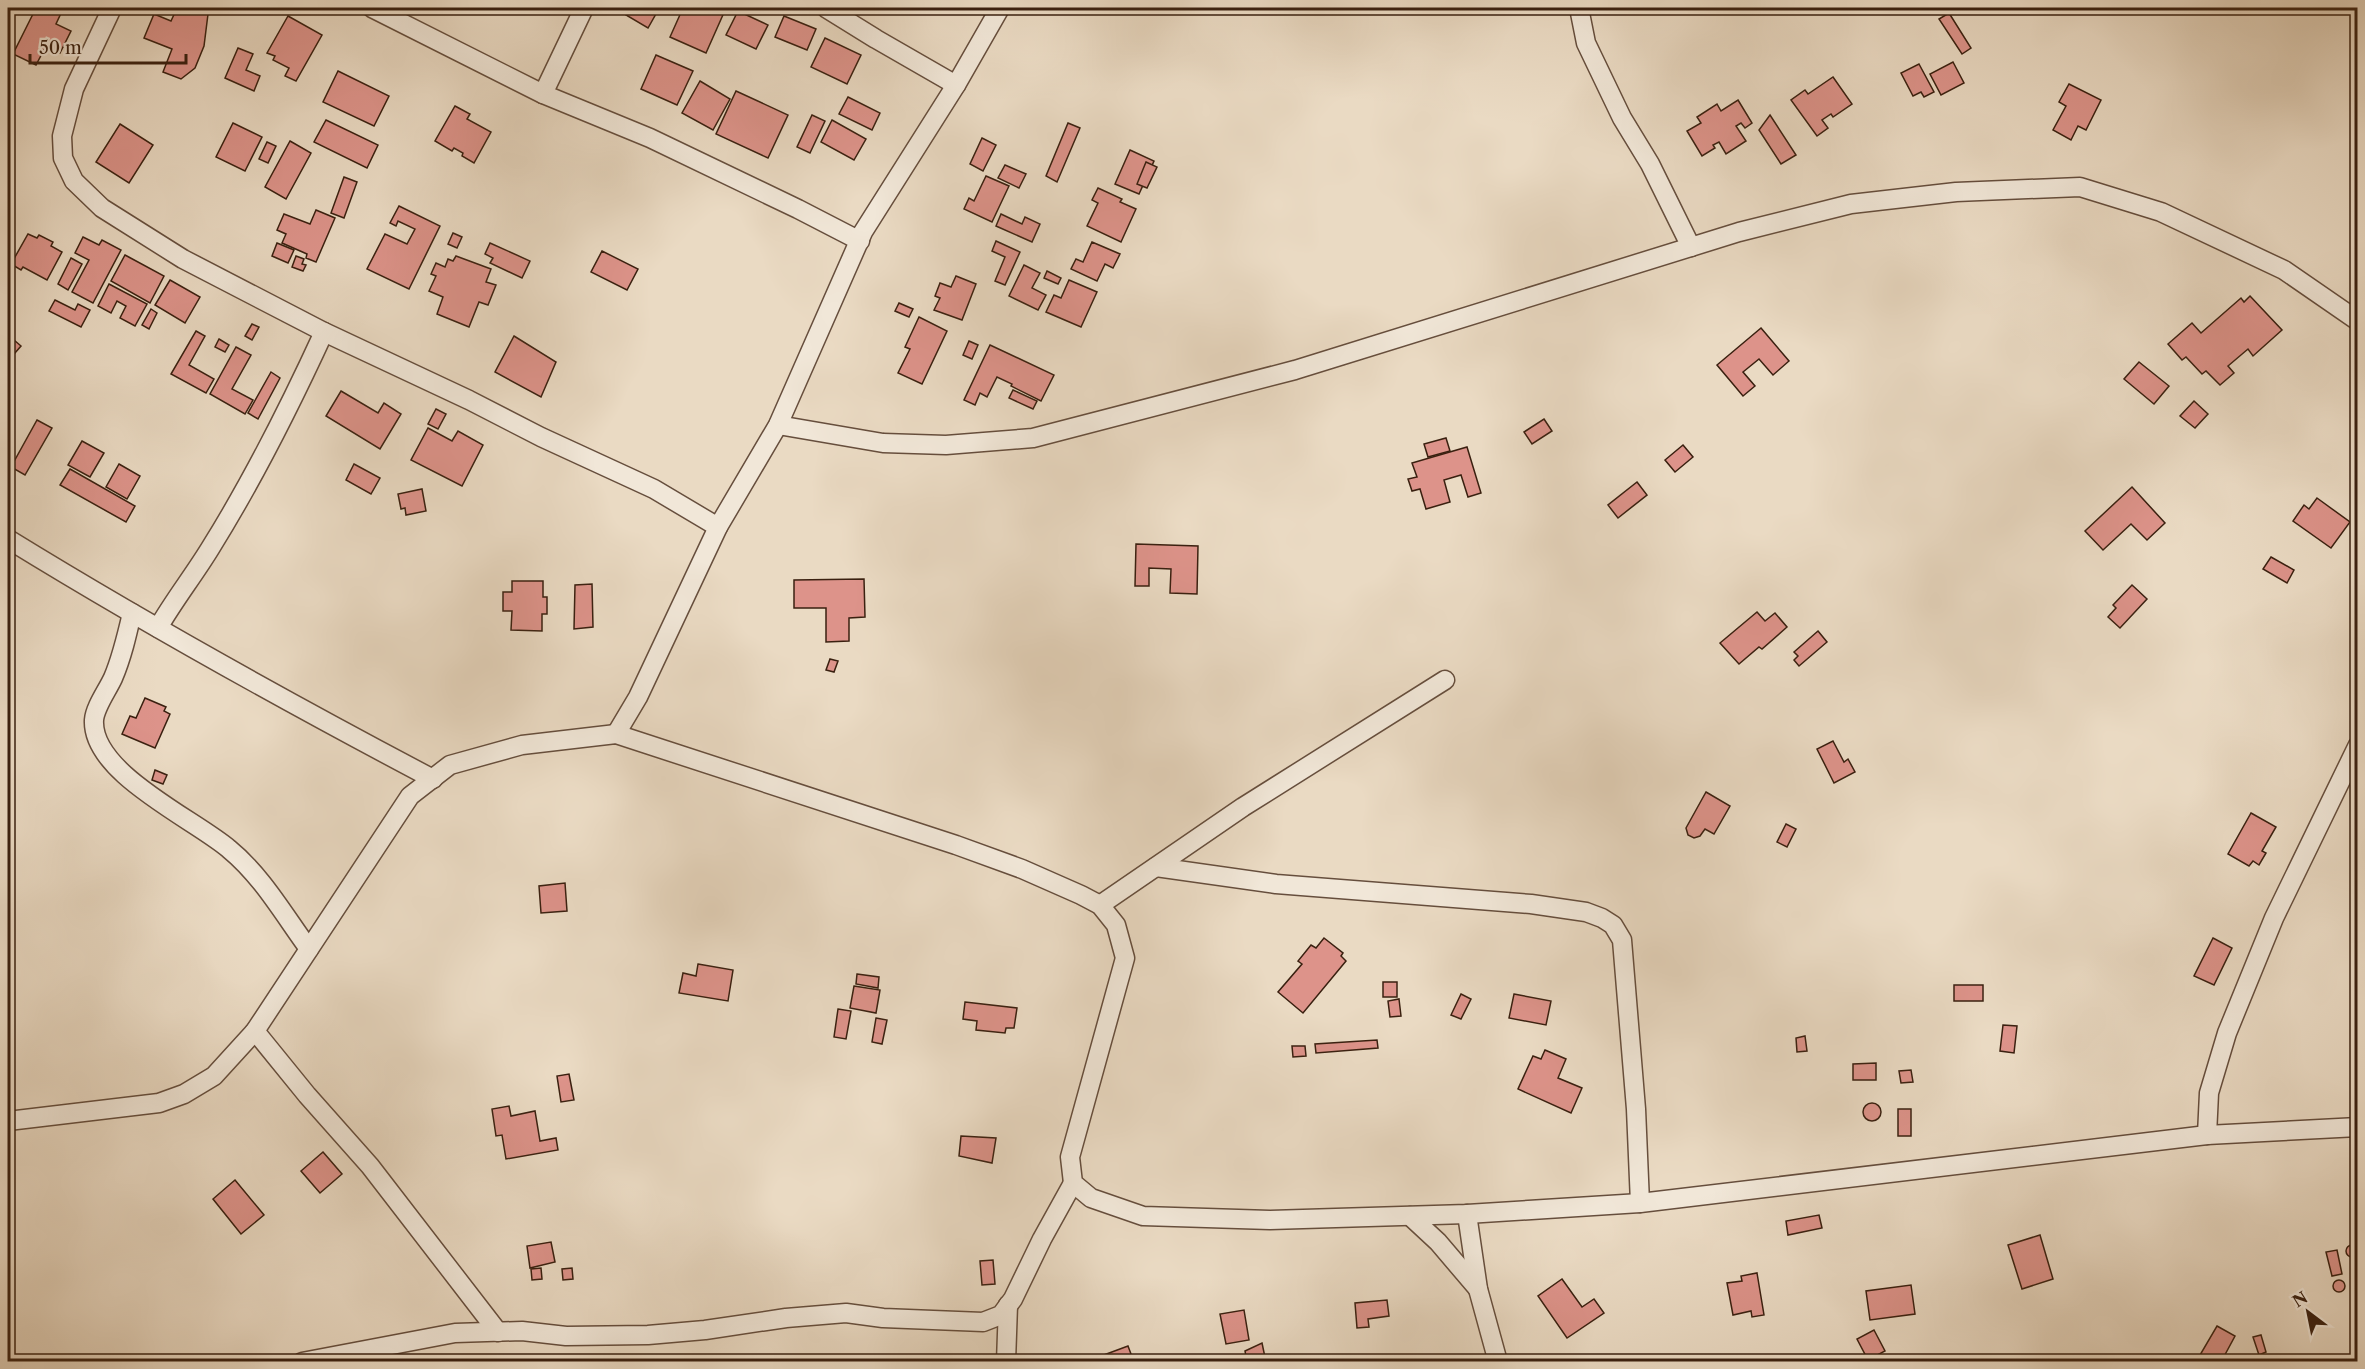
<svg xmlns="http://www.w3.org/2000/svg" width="2365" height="1369" font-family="'Libre Caslon Text',serif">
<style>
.building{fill:#dd938a;stroke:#3a2010;stroke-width:1.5}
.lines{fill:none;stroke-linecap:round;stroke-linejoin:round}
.street-casing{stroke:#664e3d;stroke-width:21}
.street{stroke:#f1e7d8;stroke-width:18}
</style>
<rect width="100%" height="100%" fill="#eadac3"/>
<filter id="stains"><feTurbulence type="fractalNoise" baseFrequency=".00333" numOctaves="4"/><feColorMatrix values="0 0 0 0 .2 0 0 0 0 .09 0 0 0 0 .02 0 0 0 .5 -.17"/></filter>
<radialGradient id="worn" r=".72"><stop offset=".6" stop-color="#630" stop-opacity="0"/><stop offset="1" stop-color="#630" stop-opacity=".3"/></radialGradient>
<g class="building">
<path d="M36 8 63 9 56 24 71 31 60 53 46 46 36 65 13 54Z"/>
<path d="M177 8H192L208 14 204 46 195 68 181 79 163 72 172 49 144 38 154 14 171 21Z"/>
<path d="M630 8H648L657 12 648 28 626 15Z"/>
<path d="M683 8H726L706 53 670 37Z"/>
<path d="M738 11 768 25 756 49 726 35Z"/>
<path d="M1949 13 1971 48 1962 54 1939 19Z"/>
<path d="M288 16 322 35 296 81 285 76 289 68 273 60 275 56 267 53Z"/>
<path d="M784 16 816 29 807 50 775 37Z"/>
<path d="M825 38 861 55 847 84 811 67Z"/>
<path d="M238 48 253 54 246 70 260 76 254 91 225 78Z"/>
<path d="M656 55 693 71 677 105 641 89Z"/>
<path d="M1953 62 1964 83 1941 95 1930 74Z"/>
<path d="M1919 64 1934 92 1924 97 1921 92 1913 96 1901 73Z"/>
<path d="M338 71 389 96 374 126 323 102Z"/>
<path d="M1833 77 1852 104 1833 117 1831 114 1822 120 1828 128 1817 136 1791 100 1805 90 1808 94Z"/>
<path d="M700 81 730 99 713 130 682 113Z"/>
<path d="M2069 84 2101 100 2086 130 2078 126 2071 140 2053 130 2066 106 2059 102Z"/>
<path d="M736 91 788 115 768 158 716 134Z"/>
<path d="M848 97 880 113 872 130 839 114Z"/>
<path d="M1738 100 1752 123 1745 128 1741 123 1736 126 1746 141 1726 154 1719 142 1713 145 1715 148 1702 156 1687 131 1701 123 1697 117 1717 104 1721 111Z"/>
<path d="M455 106 470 114 467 119 491 132 474 163 462 156 463 153 454 148 452 151 435 141Z"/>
<path d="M812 115 825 121 810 153 797 147Z"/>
<path d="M1770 115 1796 155 1781 164 1759 130Z"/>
<path d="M326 120 378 145 367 168 314 142Z"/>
<path d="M832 120 866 139 854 160 821 142Z"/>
<path d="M233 123 262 137 245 171 216 157Z"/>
<path d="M1068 123 1080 128 1057 182 1046 176Z"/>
<path d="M120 124 153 145 129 183 96 162Z"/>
<path d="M982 138 996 145 983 171 970 164Z"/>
<path d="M290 141 311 153 286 199 265 187Z"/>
<path d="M267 142 276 146 268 163 259 159Z"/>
<path d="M1130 150 1154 161 1139 194 1115 184Z"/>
<path d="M1146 162 1157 167 1147 188 1137 184Z"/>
<path d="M1005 165 1026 174 1019 188 998 178Z"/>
<path d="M986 176 1009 186 992 222 964 209 969 198 974 201Z"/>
<path d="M344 177 357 182 344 218 331 213Z"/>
<path d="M1098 188 1122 199 1120 202 1136 209 1121 242 1087 226 1098 203 1092 200Z"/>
<path d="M399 206 440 226 409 289 367 269 385 234 407 244 415 229 398 221 396 226 390 223Z"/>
<path d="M316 210 335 218 316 262 306 258 307 254 282 243 286 234 277 230 284 214 310 224Z"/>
<path d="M1001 214 1022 224 1025 217 1040 224 1032 242 996 226Z"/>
<path d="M453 233 462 237 457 248 448 244Z"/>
<path d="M28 234 37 238 39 235 53 242 51 246 62 252 47 280 23 267 21 270 11 264Z"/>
<path d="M83 237 99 245 102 240 121 250 93 303 72 292 89 260 75 253Z"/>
<path d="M996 241 1020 252 1005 285 995 281 1005 257 992 251Z"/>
<path d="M1092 242 1120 254 1113 268 1105 264 1097 281 1071 269 1076 259 1083 262Z"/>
<path d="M277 243 294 250 288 263 272 256Z"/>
<path d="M490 243 530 261 522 278 490 263 493 258 485 254Z"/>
<path d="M602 251 638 269 627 290 591 272Z"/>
<path d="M125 255 164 276 150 303 111 281Z"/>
<path d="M296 256 304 259 302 264 306 265 303 271 292 267Z"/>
<path d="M456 256 491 269 486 282 496 285 488 305 479 302 469 327 437 314 443 297 429 291 436 276 431 274 436 263 445 267 448 259 453 261Z"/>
<path d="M71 258 82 264 68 290 58 284Z"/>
<path d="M1024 265 1040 273 1032 288 1046 295 1038 310 1009 296Z"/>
<path d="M1047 271 1061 278 1058 284 1044 278Z"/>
<path d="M956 276 976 284 962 320 934 310 940 298 935 296 940 283 951 287Z"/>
<path d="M170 280 200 297 185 323 155 305Z"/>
<path d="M1069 280 1097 292 1081 327 1046 312 1054 295 1061 298Z"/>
<path d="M109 284 147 304 135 326 120 318 126 306 117 301 111 313 98 306Z"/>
<path d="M2250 296 2282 330 2253 356 2248 349 2228 366 2234 373 2220 385 2206 371 2202 374 2186 357 2182 360 2168 344 2192 323 2201 333 2241 298 2244 302Z"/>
<path d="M55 300 75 310 78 304 90 310 81 327 49 311Z"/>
<path d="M899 303 913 309 909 317 895 311Z"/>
<path d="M151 309 157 313 149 329 142 325Z"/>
<path d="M919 317 947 331 922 384 898 373 910 349 905 347Z"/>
<path d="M252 324 259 327 252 340 245 336Z"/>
<path d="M1761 328 1789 361 1773 375 1759 359 1743 372 1755 386 1743 396 1717 365Z"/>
<path d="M196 331 205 336 189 365 214 379 206 393 171 374Z"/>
<path d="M514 336 556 362 541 397 495 372Z"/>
<path d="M219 339 229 345 225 352 215 347Z"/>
<path d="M14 340 21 346 8 361V348Z"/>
<path d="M969 341 978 345 972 359 963 355Z"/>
<path d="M990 345 1054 375 1041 401 1011 386 1012 384 997 377 987 397 980 393 975 405 964 400Z"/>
<path d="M236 347 251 355 232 389 253 400 245 414 210 394Z"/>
<path d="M2139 362 2169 386 2154 404 2124 379Z"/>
<path d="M271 372 280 378 258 419 248 413Z"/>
<path d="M1013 390 1037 401 1033 409 1009 398Z"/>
<path d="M341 391 378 413 384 403 401 414 380 449 326 416Z"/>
<path d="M2194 401 2208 414 2195 428 2180 416Z"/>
<path d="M436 409 446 414 438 429 428 424Z"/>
<path d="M1544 419 1552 431 1532 444 1524 432Z"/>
<path d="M37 420 52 428 25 475 11 467Z"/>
<path d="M428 428 452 441 458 431 483 445 462 486 411 460Z"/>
<path d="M1446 438 1450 451 1428 457 1424 444Z"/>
<path d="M82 441 104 453 90 477 68 465Z"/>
<path d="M1683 445 1693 457 1675 472 1665 460Z"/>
<path d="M1467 447 1481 493 1468 497 1461 475 1444 480 1450 502 1426 509 1420 489 1412 491 1408 479 1417 477 1412 463Z"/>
<path d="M119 464 140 476 127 499 106 487Z"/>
<path d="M354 464 380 478 371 494 346 480Z"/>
<path d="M70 469 135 506 126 522 60 485Z"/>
<path d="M1637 482 1647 495 1618 518 1608 505Z"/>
<path d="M2132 487 2165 523 2147 540 2131 524 2103 550 2085 531Z"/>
<path d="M422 489 426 511 406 515 405 508 401 509 398 494Z"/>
<path d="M2317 498 2350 522 2331 548 2293 521 2304 505 2309 509Z"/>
<path d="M1136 544 1198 546 1197 594 1170 593 1171 569 1149 568V586H1135Z"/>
<path d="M2271 557 2294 570 2287 583 2263 569Z"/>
<path d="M864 579 865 617 849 618V641L826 642V608H794V580Z"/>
<path d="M512 581H543V597H547V614H542V631L511 630 512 611H503V592H512Z"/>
<path d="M592 584 593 627 574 629 575 585Z"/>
<path d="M2132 585 2147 599 2120 628 2108 617 2116 608 2113 605Z"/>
<path d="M1757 612 1765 621 1775 613 1787 627 1762 649 1759 647 1739 664 1720 643Z"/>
<path d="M1818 631 1827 642 1799 666 1794 660 1798 656 1794 652Z"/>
<path d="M830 659 838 661 834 672 826 670Z"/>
<path d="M145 698 166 707 164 711 170 714 155 748 122 734 130 716 136 718Z"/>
<path d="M1833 741 1844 762 1848 759 1855 772 1834 783 1817 749Z"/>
<path d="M155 770 167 775 163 784 152 780Z"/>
<path d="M1706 792 1730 806 1714 834 1705 829 1700 836 1694 838 1688 835 1686 828Z"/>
<path d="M2251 813 2276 827 2262 851 2266 853 2259 865 2253 861 2249 866 2228 854Z"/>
<path d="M1786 824 1796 829 1787 847 1777 842Z"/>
<path d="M565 883 567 911 541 913 539 886Z"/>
<path d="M1324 938 1343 953 1341 956 1346 961 1303 1013 1278 992 1302 964 1298 961 1311 945 1316 948Z"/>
<path d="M2213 938 2232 948 2214 985 2194 976Z"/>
<path d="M698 964 733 970 728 1001 679 993 683 973 696 976Z"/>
<path d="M857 974 879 977 878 988 856 984Z"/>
<rect x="1383" y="982" width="14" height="15"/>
<rect x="1954" y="985" width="29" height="16"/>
<path d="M854 986 880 990 876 1013 850 1008Z"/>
<path d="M1461 994 1471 999 1461 1019 1451 1015Z"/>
<path d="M1514 994 1551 1001 1546 1025 1509 1018Z"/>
<path d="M1399 999 1401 1016 1390 1017 1388 1001Z"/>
<path d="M965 1002 1017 1008 1014 1028H1006L1005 1033 976 1030 977 1021 963 1019Z"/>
<path d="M838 1009 851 1011 846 1039 834 1037Z"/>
<path d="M876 1018 887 1020 882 1044 872 1042Z"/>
<path d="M2003 1025 2017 1026 2014 1053 2000 1051Z"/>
<path d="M1805 1036 1807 1051 1797 1052 1796 1038Z"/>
<path d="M1377 1040 1378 1048 1316 1053 1315 1044Z"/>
<path d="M1292 1046H1305L1306 1056 1293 1057Z"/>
<path d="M1545 1050 1566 1059 1558 1078 1582 1088 1571 1113 1518 1089 1533 1056 1541 1059Z"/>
<path d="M1876 1063V1080H1853V1064Z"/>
<path d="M1911 1070 1913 1082 1901 1083 1899 1071Z"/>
<path d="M569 1074 574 1100 561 1102 557 1076Z"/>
<circle cx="1872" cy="1112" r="9"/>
<path d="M509 1106 511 1116 535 1111 540 1141 556 1138 558 1150 506 1159 502 1135 496 1136 492 1109Z"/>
<rect x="1898" y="1109" width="13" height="27"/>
<path d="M961 1136 996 1138 992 1163 959 1156Z"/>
<path d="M323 1152 342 1174 320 1193 301 1171Z"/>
<path d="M235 1180 264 1215 241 1234 213 1199Z"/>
<path d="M1819 1215 1822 1228 1788 1235 1786 1221Z"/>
<path d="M2040 1235 2053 1279 2022 1289 2008 1245Z"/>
<path d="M551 1242 555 1262 530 1268 527 1246Z"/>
<circle cx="2352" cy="1251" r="6"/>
<path d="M2337 1250 2342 1274 2332 1276 2326 1252Z"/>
<path d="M993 1260 995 1284 982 1285 980 1261Z"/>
<path d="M541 1268 542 1279 532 1280 531 1269Z"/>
<path d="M572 1268 573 1279 563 1280 562 1269Z"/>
<path d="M1757 1273 1764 1315 1752 1317 1751 1311 1733 1315 1727 1283 1742 1281 1741 1276Z"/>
<path d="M1562 1279 1582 1307 1594 1299 1604 1313 1567 1338 1538 1296Z"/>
<circle cx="2339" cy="1286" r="6"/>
<path d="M1911 1285 1915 1314 1870 1320 1866 1291Z"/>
<path d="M1387 1300 1389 1316 1368 1319 1369 1327 1357 1328 1355 1303Z"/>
<path d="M1244 1310 1249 1340 1226 1344 1220 1314Z"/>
<path d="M2217 1326 2235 1336 2221 1362H2212L2200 1355Z"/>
<path d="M1874 1330 1885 1351 1868 1360 1857 1339Z"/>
<path d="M2261 1335 2266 1352 2259 1355 2253 1337Z"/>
<path d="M1262 1343 1266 1362H1247L1245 1351Z"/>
<path d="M1128 1346 1134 1362H1094L1093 1359Z"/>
</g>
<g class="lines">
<g class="street-casing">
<g id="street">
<path d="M112 8 74 89 62 136 63 158 74 181 102 208 183 259 324 332 469 400 541 437 654 489 718 527"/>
<path d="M372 8 543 94 650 138 798 209 860 241"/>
<path d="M826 8 876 39 956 85"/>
<path d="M1579 8 1586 43 1622 118 1650 164 1691 247"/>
<path d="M543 94 584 8"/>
<path d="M778 425 883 443 946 445 1033 438 1295 370 1739 232 1851 204 1956 192 2080 187 2161 212 2284 270 2358 321"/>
<path d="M8 539C146 624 289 703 433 779"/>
<path d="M132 613C127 635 122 657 113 678 107 691 95 707 94 720 91 773 194 819 229 849 262 876 284 915 309 949"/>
<path d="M158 628C174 600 194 575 211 547 254 478 290 406 324 332"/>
<path d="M616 734 638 697 718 527 778 425 863 232 956 85 1000 8"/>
<path d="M1156 867 1276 884 1531 904 1586 912 1602 918 1613 925 1622 940 1636 1109 1640 1203"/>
<path d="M1100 905 1243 807 1445 680"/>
<path d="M255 1031 307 1095 370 1166 498 1332"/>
<path d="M8 1121 159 1103 184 1094 214 1076 255 1031 410 796 450 765 522 745 616 734 956 845 1022 869 1081 895 1100 905 1116 925 1125 958 1070 1157 1073 1183 1091 1198 1143 1216 1270 1220 1467 1214 1640 1203 2207 1135 2358 1127"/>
<path d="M2207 1135 2209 1093 2227 1033 2274 918 2358 745"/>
<path d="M1467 1214 1478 1289 1498 1362"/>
<path d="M1410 1216 1438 1242 1478 1289"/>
<path d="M302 1362 455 1333 522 1331 566 1336 648 1335 705 1330 786 1318 846 1313 883 1318 983 1322 1001 1315 1013 1299 1042 1239 1073 1183"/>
<path d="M1006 1362 1008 1305"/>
</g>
</g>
<use href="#street" class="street"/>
</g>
<rect width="2365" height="1369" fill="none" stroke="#eadac3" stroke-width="30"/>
<rect x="9" y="9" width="2347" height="1351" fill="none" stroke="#3a2010" stroke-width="3"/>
<rect x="15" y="15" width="2335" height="1339" fill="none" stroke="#3a2010" stroke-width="1.5"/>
<g transform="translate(2308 1312) rotate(328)" stroke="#f1e7d8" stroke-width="4.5" paint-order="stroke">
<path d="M0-4.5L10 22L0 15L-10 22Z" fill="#3a2010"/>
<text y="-9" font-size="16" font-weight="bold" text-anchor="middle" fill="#3a2010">N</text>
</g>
<path d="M30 54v9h156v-9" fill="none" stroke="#3a2010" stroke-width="3"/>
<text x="39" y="54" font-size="18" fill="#3a2010" stroke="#f1e7d8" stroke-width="4.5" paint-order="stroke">50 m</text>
<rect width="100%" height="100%" filter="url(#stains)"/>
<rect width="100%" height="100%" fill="url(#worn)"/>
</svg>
